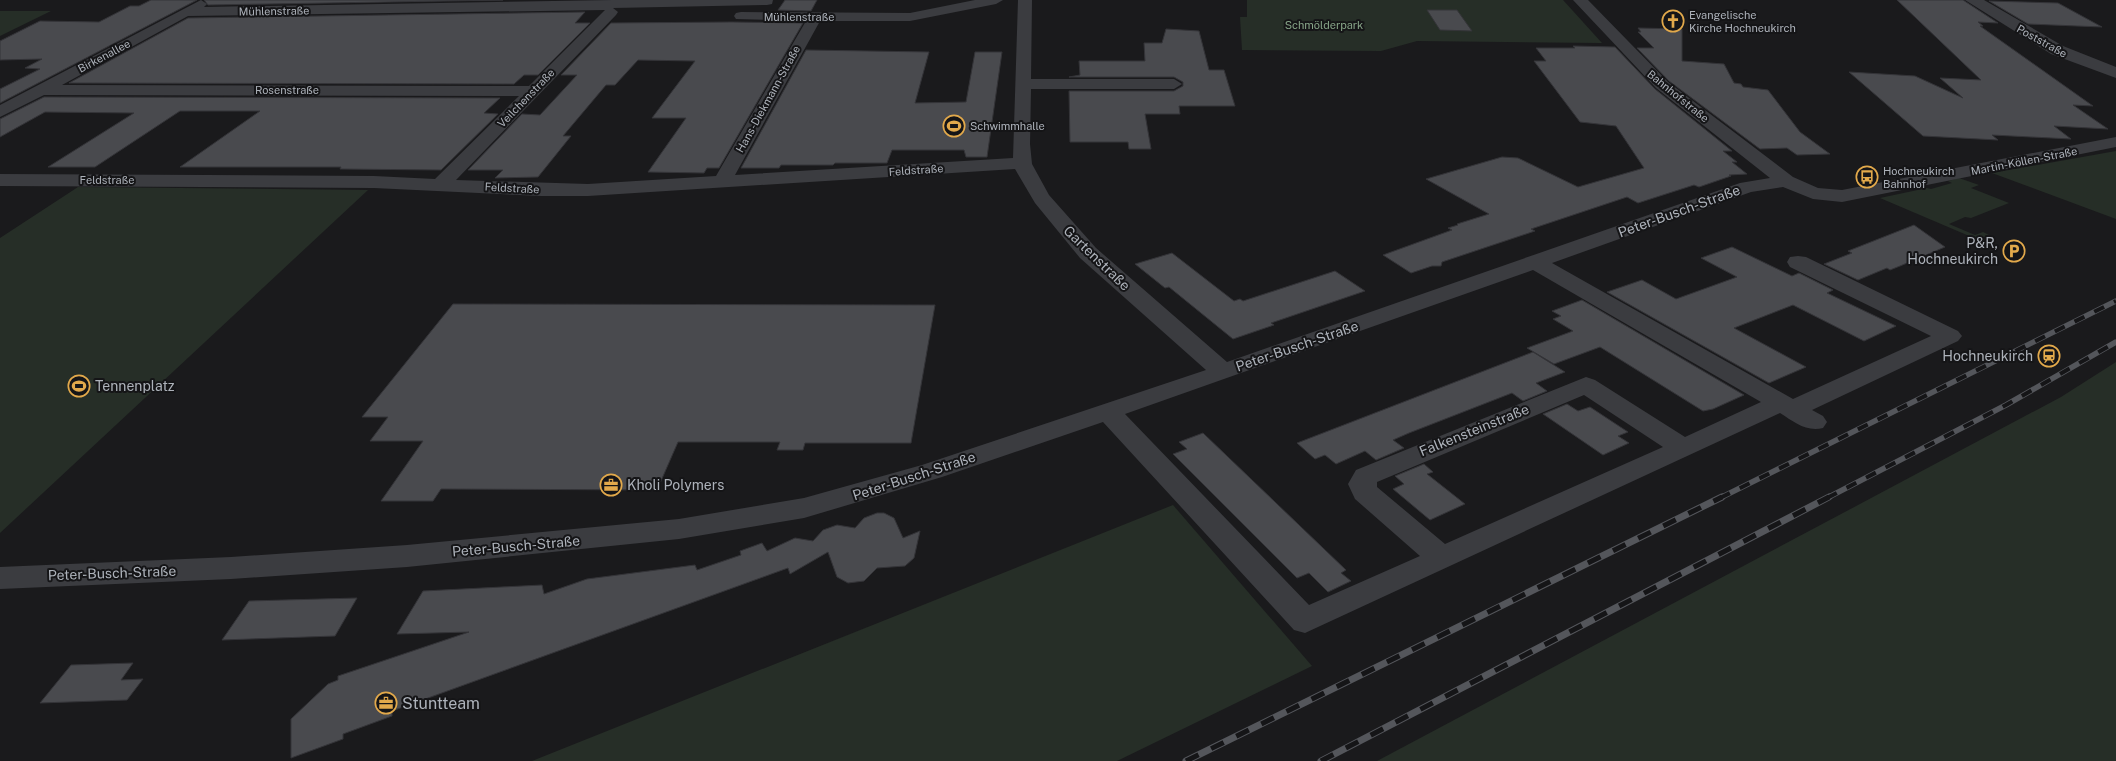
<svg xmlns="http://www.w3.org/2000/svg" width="2116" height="761" font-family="'Public Sans',sans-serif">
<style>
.green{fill:#262e27}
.building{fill:#494a4e;stroke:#343438}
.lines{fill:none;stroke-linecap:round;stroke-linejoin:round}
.minor{fill:#3b3c40;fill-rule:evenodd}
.tertiary{fill:#3b3c40;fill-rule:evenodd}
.rail-far1-casing{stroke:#54565b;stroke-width:5.5}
.rail-casing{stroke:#54565b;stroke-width:7}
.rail-far1{stroke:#151517;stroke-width:4;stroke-dasharray:11;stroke-linecap:butt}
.rail{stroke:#151517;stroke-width:5;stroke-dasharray:14;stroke-linecap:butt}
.labels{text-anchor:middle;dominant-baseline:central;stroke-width:4;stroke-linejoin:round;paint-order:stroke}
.far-street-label{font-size:11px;fill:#adb2ba;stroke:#151517}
.far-poi-label{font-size:11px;fill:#adb2ba;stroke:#151517;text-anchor:start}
.far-park-label{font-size:11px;fill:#86a387;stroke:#151517}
.street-label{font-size:14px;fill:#adb2ba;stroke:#151517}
.poi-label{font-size:14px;fill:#adb2ba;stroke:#151517;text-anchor:end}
.near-poi-label{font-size:16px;fill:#adb2ba;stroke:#151517;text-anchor:start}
</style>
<rect width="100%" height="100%" fill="#1a1a1c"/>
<g class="green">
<path d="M1247 0H1563L1602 43 1417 41 1381 51 1242 50 1240 17H1247Z"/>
<path d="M0 11H51L0 36Z"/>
<path d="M2116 151V219L1992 173Z"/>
<path d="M1959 178 1979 185 1971 188 2009 203 1971 218 1965 217 1949 224 1975 235 1983 232 1989 235 1982 238 1985 239 1981 241 1880 198 1927 188 1931 189 1952 183 1948 181Z"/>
<path d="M78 187 368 190 0 533V238Z"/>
<path d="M2116 362V761H1377L2061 397Z"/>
<path d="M1173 505 1312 666 1117 761H532Z"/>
</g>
<g class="building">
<path d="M151 0H197L0 103V89L40 69 25 68 42 59 0 60V41L40 21 99 22 130 6H139Z"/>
<path d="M204 0H503L208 5Z"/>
<path d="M785 0H817L811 11 778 10Z"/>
<path d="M1897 0H1963L1998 23 1978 22 1983 26H1980L2093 106 2073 105 2108 129 2054 126 2071 139 1992 135 1998 140 1923 136 1849 72 1915 76 1963 98 1940 78 1981 80Z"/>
<path d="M1989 1 2058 3 2102 27 2028 24Z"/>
<path d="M1427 10H1457L1472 31 1440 30Z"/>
<path d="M585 12 575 23H590L538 75H524L514 84 69 83 188 18Z"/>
<path d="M732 22 803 23 719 168H707L704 173 648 172 686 118H652L695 61 638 60 615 85H606L563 136H571L538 177 495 178 503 170H468L522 114 540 115 577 75H561L611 23Z"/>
<path d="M1638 28 1682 29V61L1724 64 1734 83 1741 84 1743 87 1768 90 1800 132 1830 154 1797 155 1787 148 1760 149 1669 81 1637 48H1654L1638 32H1641Z"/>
<path d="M1166 29 1199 31 1209 70H1224L1235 106H1179L1180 114H1145L1151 149H1129L1128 142H1070L1069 91H1174L1183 86V82L1174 77H1069L1080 75 1079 61H1145L1144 43H1162Z"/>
<path d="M1573 46 1615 47 1655 89 1732 151H1723L1737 162H1732L1747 174 1729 175 1731 176 1699 187 1694 185 1638 203 1627 197 1531 229 1535 231 1442 262 1441 266H1432L1411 273 1383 255 1452 230 1448 228 1458 225 1457 224 1489 214 1426 179 1502 157 1518 158 1578 187 1644 168 1616 126 1580 122 1534 61H1546L1536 48H1575Z"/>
<path d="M806 50 929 52 915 103 966 102 975 52H1002L987 157H966L964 150H892L887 163H835L833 165H781L779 168H741Z"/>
<path d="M44 97 500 98 484 113 498 114 441 170 340 169 341 167H180L260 111H180L95 167H48L134 113 45 112 0 137V119Z"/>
<path d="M1914 225 1945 247 1900 266 1890 270 1887 268 1858 280 1824 264 1852 253 1848 251Z"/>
<path d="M1732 247 1792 276 1799 273 1833 290 1827 293 1896 326 1864 341 1793 305 1734 328 1806 367 1769 383 1607 292 1642 280 1676 299 1737 277 1701 258Z"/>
<path d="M1172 253 1234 301 1240 299 1243 301 1335 271 1365 291 1271 323 1274 325 1233 339 1169 287 1165 288 1135 264Z"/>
<path d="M1582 300 1744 395 1713 409 1703 411 1600 347 1554 364 1527 348 1573 331 1553 319 1561 316 1552 311Z"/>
<path d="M453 304 935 305 911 443H805L803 450H777L780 442H678L657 490 441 489 433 501H381L423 441H370L388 417H362Z"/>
<path d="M1533 352 1565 372 1536 383 1547 391 1523 401 1512 393 1409 433 1393 440 1404 448 1376 460 1365 451 1336 464 1325 455 1315 459 1297 443Z"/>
<path d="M1567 404 1578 411 1590 407 1628 432 1618 436 1629 443 1603 455 1543 414Z"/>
<path d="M1203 433 1346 570 1341 573 1351 581 1328 592 1309 573 1297 578 1173 454 1187 449 1179 442Z"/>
<path d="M1424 464 1433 472 1427 474 1465 504 1430 520 1393 489 1404 484 1395 476Z"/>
<path d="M877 513H884L894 518 903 538 920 531 914 558 905 566 877 568 864 581 848 583 837 577 828 552 790 574 788 568 392 711V716L343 734V739L291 758V719L328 684 338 680V676L469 632 397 634 423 591 542 585 544 594 587 579 695 565 697 570 741 555 740 551 762 543 767 551 795 538 813 541 823 530 837 525 855 528 864 518Z"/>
<path d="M357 598 335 636 222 640 249 601Z"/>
<path d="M133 663 121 680 143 679 127 700 40 703 71 665Z"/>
</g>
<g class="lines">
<path class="minor" d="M201 0 207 4 204 7 613 0H773L772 4 767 5 613 8 618 12 616 15 456 180 588 184 716 176 806 21 736 19 734 16 736 13 741 12 910 13 975 0H1003L996 4 910 21H820L735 175 1013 158 1018 0H1032L1031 79H1174L1182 84 1174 89H1031L1030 144 1032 164 1049 195 1096 248 1227 362 1740 183 1770 178 1656 88 1573 0H1588L1668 82 1793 177 1818 188 1842 190 2116 137V147L1842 202 1813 199 1783 187 1751 192 1552 263 1793 399 1931 336 1790 267 1787 262 1790 257 1798 256 1806 257 1958 331 1962 336 1958 341 1812 410 1823 416 1827 422 1823 428C1806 432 1794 422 1780 413L1305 633 1294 630 1103 422 942 477 804 518 679 539 407 567 231 579 0 589V567L231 557 407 545 679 519 804 498 922 465 1206 370 1080 258 1035 203 1015 169 588 196H541L374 188 0 186V174L374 176 435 179 519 96 44 95 0 117V105ZM605 10 529 86 62 85 188 16ZM1533 270 1761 402 1685 437 1595 380 1586 377 1356 470 1348 484 1355 499 1420 556 1309 605 1125 414ZM1584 395 1663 447 1445 544 1377 487V482Z"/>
<path class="tertiary" d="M1965 0H1984L2063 46 2116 67V78L2051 54Z"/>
<g class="rail-far1-casing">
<g id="rail-far1">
<path d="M1720 498 2116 301"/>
<path d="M1827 498 2006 405 2116 342"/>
</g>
</g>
<g class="rail-casing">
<g id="rail">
<path d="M1186 761 1722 497"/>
<path d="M1321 761 1829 497"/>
</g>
</g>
<use href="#rail-far1" class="rail-far1"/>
<use href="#rail" class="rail"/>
</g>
<defs>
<g id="church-ring" transform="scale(1.125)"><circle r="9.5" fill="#151517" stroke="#e2a94b" stroke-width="1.5"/><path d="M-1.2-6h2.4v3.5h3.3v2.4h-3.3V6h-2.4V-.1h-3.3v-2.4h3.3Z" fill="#e2a94b"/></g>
<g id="stadium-ring" transform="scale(1.125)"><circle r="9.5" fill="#151517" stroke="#e2a94b" stroke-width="1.5"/><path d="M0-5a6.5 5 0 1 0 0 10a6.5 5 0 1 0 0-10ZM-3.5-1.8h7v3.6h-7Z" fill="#e2a94b"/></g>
<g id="bus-ring" transform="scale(1.125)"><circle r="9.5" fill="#151517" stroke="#e2a94b" stroke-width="1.5"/><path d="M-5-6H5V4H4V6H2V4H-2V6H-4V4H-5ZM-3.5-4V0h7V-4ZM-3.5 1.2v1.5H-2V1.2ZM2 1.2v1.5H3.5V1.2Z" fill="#e2a94b"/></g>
<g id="parking-ring" transform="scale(1.125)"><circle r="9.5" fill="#151517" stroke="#e2a94b" stroke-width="1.5"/><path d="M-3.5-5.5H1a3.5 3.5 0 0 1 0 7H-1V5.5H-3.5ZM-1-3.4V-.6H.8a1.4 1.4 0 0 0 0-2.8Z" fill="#e2a94b"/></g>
<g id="station-ring" transform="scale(1.125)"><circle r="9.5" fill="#151517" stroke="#e2a94b" stroke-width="1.5"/><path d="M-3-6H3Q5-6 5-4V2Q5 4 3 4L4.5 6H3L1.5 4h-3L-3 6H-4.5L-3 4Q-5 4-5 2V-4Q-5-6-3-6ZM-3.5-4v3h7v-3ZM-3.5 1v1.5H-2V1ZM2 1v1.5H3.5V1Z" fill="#e2a94b"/></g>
<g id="office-ring" transform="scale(1.125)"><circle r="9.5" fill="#151517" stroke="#e2a94b" stroke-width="1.5"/><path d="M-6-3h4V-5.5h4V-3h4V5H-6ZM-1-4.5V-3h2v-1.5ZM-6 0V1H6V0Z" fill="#e2a94b"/></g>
</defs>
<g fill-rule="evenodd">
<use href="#church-ring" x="1673" y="21"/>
<use href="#stadium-ring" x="954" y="126"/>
<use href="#bus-ring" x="1867" y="177"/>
<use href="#parking-ring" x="2014" y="251"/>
<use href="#station-ring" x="2049" y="356"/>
<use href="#stadium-ring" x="79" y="386"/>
<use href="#office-ring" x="611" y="485"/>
<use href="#office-ring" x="386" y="703"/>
</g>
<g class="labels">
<g class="far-street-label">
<text transform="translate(274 11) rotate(-1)">Mühlenstraße</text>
<text x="799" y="17">Mühlenstraße</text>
<text transform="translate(2042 41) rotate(29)">Poststraße</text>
<text transform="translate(104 56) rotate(-28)">Birkenallee</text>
<text x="287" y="90">Rosenstraße</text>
<text transform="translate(1678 96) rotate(39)">Bahnhofstraße</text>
<text transform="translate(526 98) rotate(-46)">Veilchenstraße</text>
<text transform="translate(768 99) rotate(-61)">Hans-Diekmann-Straße</text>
<text transform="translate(2024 161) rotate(-11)">Martin-Köllen-Straße</text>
<text transform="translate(916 170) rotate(-4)">Feldstraße</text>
<text x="107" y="180">Feldstraße</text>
<text transform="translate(512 188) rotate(3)">Feldstraße</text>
</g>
<g class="far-poi-label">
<text x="1689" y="15">Evangelische<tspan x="1689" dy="13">Kirche Hochneukirch</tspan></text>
<text x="970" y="126">Schwimmhalle</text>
<text x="1883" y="171">Hochneukirch<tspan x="1883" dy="13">Bahnhof</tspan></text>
</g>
<g class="far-park-label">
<text x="1324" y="25">Schmölderpark</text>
</g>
<g class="street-label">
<text transform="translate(1679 211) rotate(-20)">Peter-Busch-Straße</text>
<text transform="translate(1097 258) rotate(44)">Gartenstraße</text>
<text transform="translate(1297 346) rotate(-19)">Peter-Busch-Straße</text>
<text transform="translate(1474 430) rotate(-22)">Falkensteinstraße</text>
<text transform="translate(914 476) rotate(-18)">Peter-Busch-Straße</text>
<text transform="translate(516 546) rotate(-5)">Peter-Busch-Straße</text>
<text transform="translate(112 573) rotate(-2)">Peter-Busch-Straße</text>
</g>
<g class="poi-label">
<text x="1998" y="243">P&amp;R,<tspan x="1998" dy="16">Hochneukirch</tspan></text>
<text x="2033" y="356">Hochneukirch</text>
<text x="95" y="386" text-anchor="start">Tennenplatz</text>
<text x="627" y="485" text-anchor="start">Kholi Polymers</text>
</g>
<g class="near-poi-label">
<text x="402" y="703">Stuntteam</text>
</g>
</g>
</svg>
